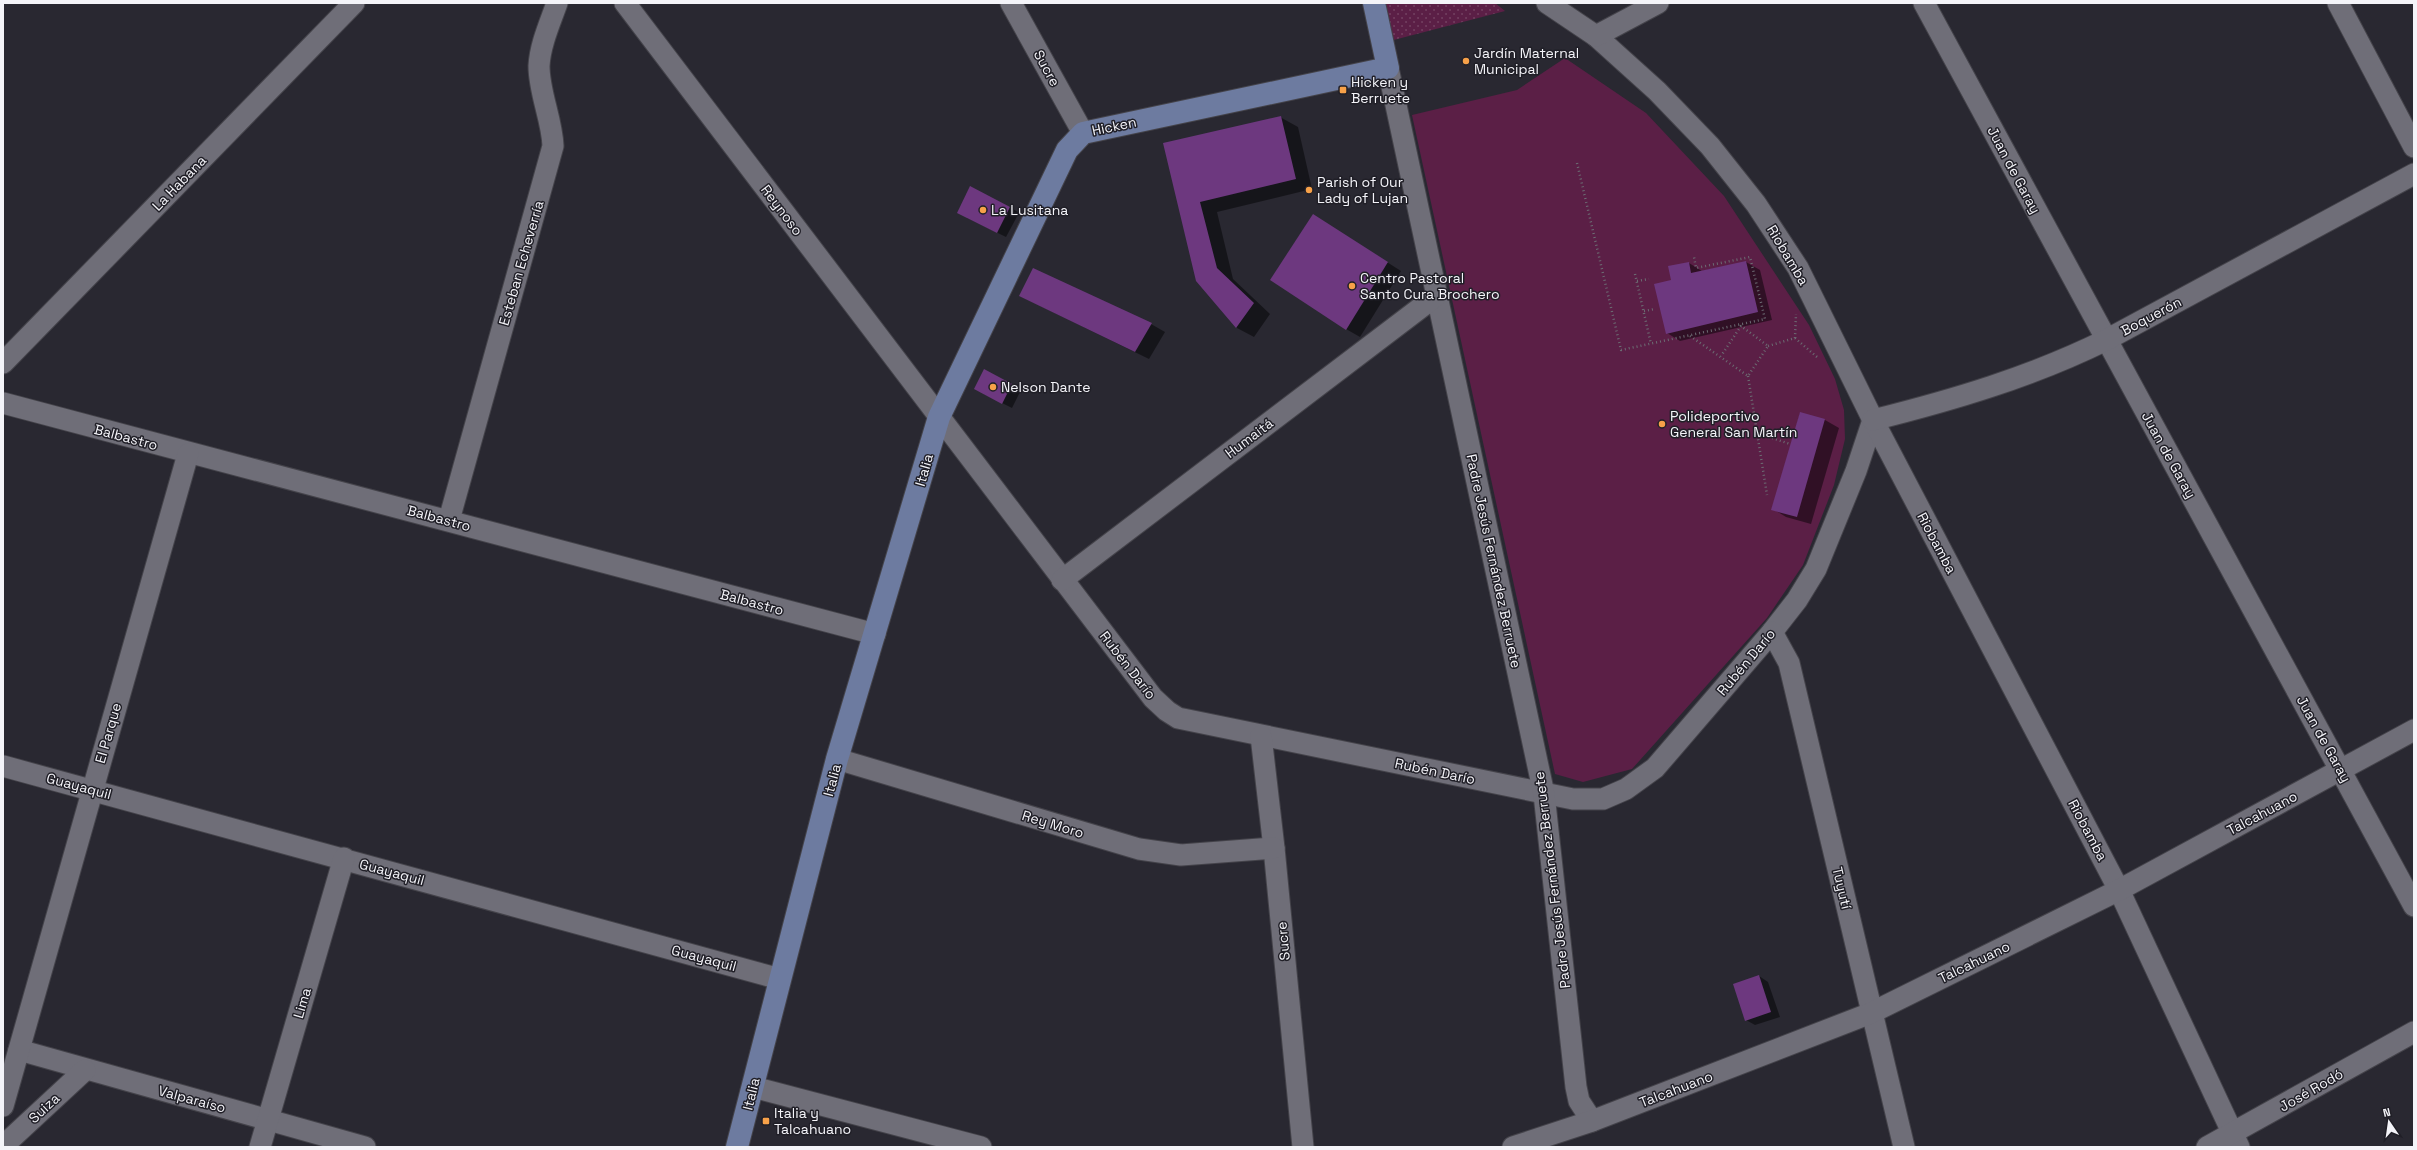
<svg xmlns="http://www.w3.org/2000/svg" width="2417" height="1150" font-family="'Space Grotesk',sans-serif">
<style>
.park{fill:url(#park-dots)}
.pitch{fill:#5b1f46}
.shadow{fill:#0007}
.building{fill:#6d387f}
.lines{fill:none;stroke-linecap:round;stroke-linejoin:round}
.street-casing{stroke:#44434a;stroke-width:23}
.secondary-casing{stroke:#44434a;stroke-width:24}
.path{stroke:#6c6c73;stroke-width:2.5;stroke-dasharray:1 3;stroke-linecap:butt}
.street{stroke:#6f6e78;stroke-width:21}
.secondary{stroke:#6d7ba0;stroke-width:22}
.poi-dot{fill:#f7a149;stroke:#201f27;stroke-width:1.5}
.labels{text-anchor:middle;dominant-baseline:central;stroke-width:3;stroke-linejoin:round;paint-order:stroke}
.poi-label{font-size:14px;fill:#f4f4f9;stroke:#201f27;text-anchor:start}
.street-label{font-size:14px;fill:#f4f4f9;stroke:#201f27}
</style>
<defs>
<pattern id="park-dots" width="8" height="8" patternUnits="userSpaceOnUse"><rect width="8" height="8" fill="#5b1f46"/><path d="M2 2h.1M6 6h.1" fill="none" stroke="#734061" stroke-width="1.8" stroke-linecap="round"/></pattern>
</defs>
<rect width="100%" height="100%" fill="#292831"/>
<path class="park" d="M1379 3H1495L1505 11 1386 42Z"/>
<path class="pitch" d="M1565 58 1646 113 1724 196 1809 325 1835 379 1844 410 1845 439 1834 485 1803 565 1767 618 1632 769 1583 782 1555 774 1412 115 1517 90Z"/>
<g class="shadow">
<path d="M1280 117 1298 127 1312 189 1217 212 1233 279 1270 314 1254 337 1237 328 1197 280 1164 144Z"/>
<path d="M1010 207 1019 213 1006 237 967 218Z"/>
<path d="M1327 224 1401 271 1360 337 1346 329Z"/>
<path d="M1746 262 1760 270 1772 320 1680 341 1667 333 1672 281 1689 263 1702 271Z"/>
<path d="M1020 296 1151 324 1165 332 1149 359Z"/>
<path d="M984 371 1021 390 1012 408 984 394Z"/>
<path d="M1800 413 1825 420 1839 428 1811 524 1786 517 1773 509Z"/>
<path d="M1759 976 1768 982 1780 1017 1755 1025 1746 1020Z"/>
</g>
<g class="building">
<path d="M1281 116 1296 179 1200 202 1217 268 1254 303 1236 328 1196 281 1163 143Z"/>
<path d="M970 186 1010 207 997 233 957 213Z"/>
<path d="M1313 214 1388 262 1346 330 1270 280Z"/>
<path d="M1746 261 1758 312 1666 334 1654 284 1671 280 1668 266 1689 262 1691 273Z"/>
<path d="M1033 268 1152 323 1135 352 1019 296Z"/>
<path d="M984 369 1012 384 1002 404 974 389Z"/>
<path d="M1800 412 1825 419 1797 517 1771 510Z"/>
<path d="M1759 975 1771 1012 1745 1021 1733 984Z"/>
</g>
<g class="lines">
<g class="street-casing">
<g id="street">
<path d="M625 3 1153 698 1167 711 1178 718 1573 799H1603L1626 789 1655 768 1772 632 1797 600 1816 569 1856 471 1873 420"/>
<path d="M1011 3 1083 133"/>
<path d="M1547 3 1596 36 1657 91 1710 146 1756 204 1798 268 1873 420 2119 890 2239 1147"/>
<path d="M1924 3 2414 906"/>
<path d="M2338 3 2414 147"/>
<path d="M1596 36 1658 3"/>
<path d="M1388 68 1544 794 1576 1087 1579 1101 1592 1121"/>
<path d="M3 363 354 3"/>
<path d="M3 403 875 634"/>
<path d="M1873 420C1953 400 2031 377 2106 340L2414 174"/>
<path d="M449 520 553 146C552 119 539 93 539 66 540 45 550 23 557 3"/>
<path d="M1062 580 1436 296"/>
<path d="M1772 632 1789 663 1904 1147"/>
<path d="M1261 736 1274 848 1303 1147"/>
<path d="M837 759 1139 849 1181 855 1274 848"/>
<path d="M3 766 780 979"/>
<path d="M19 1050 365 1147"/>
<path d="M753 1087 981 1147"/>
<path d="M3 1106 188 454"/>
<path d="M3 1146 85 1070"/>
<path d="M260 1147 344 858"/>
<path d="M1513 1147 1592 1121 1871 1013 2119 890 2414 730"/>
<path d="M2207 1147 2414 1032"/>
</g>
</g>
<g class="secondary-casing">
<path id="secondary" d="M737 1147 837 759 939 417 1067 150 1083 133 1388 68 1374 3"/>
</g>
<g class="path">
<path d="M1577 163 1621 350 1765 319 1750 257 1696 268 1694 257"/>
<path d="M1635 274 1651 344"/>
<path d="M1637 281 1649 279"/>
<path d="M1644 311 1655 309"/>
<path d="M1690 336 1748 376 1768 346 1741 326 1721 356"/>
<path d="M1795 338 1817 357"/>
<path d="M1768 346 1795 338 1796 314"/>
<path d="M1748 376 1767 495"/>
<path d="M1757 433 1790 444"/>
</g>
<use href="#street" class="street"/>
<use href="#secondary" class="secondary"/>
</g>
<g class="poi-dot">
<circle cx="1466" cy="61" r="4"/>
<rect x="1339" y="86" width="8" height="8" rx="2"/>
<circle cx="1309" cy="190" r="4"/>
<circle cx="983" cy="210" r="4"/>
<circle cx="1352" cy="286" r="4"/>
<circle cx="993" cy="387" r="4"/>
<circle cx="1662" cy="424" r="4"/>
<rect x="762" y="1117" width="8" height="8" rx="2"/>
</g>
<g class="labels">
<g class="poi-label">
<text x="1474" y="53">Jardín Maternal<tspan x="1474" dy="16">Municipal</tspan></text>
<text x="1351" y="82">Hicken y<tspan x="1351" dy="16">Berruete</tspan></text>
<text x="1317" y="182">Parish of Our<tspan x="1317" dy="16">Lady of Lujan</tspan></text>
<text x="991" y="210">La Lusitana</text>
<text x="1360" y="278">Centro Pastoral<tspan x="1360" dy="16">Santo Cura Brochero</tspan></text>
<text x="1001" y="387">Nelson Dante</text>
<text x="1670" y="416">Polideportivo<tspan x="1670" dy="16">General San Martín</tspan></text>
<text x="774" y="1113">Italia y<tspan x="774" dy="16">Talcahuano</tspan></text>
</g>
<g class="street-label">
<text transform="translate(1047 68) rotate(61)">Sucre</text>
<text transform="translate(1114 126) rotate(-12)">Hicken</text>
<text transform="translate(2014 170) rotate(62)">Juan de Garay</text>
<text transform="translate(179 183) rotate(-46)">La Habana</text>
<text transform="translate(782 210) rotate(53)">Reynoso</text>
<text transform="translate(1788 255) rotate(59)">Riobamba</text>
<text transform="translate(521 263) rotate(-74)">Esteban Echeverría</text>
<text transform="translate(2151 316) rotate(-28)">Boquerón</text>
<text transform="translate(126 437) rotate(15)">Balbastro</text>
<text transform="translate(1249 438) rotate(-37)">Humaitá</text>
<text transform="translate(2169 455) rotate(61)">Juan de Garay</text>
<text transform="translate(924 470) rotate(-74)">Italia</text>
<text transform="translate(439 518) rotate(15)">Balbastro</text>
<text transform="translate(1937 543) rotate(62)">Riobamba</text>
<text transform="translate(1494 561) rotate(78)">Padre Jesús Fernández Berruete</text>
<text transform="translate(752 602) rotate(15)">Balbastro</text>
<text transform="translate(1746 662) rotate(-50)">Rubén Darío</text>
<text transform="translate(1128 665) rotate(52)">Rubén Darío</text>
<text transform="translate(108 733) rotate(-74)">El Parque</text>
<text transform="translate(2324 739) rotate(61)">Juan de Garay</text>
<text transform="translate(1435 771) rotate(12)">Rubén Darío</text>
<text transform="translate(832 780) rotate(-75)">Italia</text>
<text transform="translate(79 786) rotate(15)">Guayaquil</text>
<text transform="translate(2262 813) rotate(-28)">Talcahuano</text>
<text transform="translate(1053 824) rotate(17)">Rey Moro</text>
<text transform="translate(2088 830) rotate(62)">Riobamba</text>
<text transform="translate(392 872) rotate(15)">Guayaquil</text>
<text transform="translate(1552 880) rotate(-97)">Padre Jesús Fernández Berruete</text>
<text transform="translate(1842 888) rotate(77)">Tuyutí</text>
<text transform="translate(1283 941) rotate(-95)">Sucre</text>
<text transform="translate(704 958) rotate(15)">Guayaquil</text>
<text transform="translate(1974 962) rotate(-26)">Talcahuano</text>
<text transform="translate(302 1003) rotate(-74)">Lima</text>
<text transform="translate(1676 1089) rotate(-21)">Talcahuano</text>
<text transform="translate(2311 1090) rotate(-30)">José Rodó</text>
<text transform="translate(751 1094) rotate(-76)">Italia</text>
<text transform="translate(192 1099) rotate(15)">Valparaíso</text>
<text transform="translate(44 1108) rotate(-43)">Suiza</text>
</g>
</g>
<rect width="2417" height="1150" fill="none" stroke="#f4f4f9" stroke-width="8"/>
<g transform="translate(2389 1122) rotate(347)" stroke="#201f27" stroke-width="3" paint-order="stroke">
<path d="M0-3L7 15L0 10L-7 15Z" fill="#f4f4f9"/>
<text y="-6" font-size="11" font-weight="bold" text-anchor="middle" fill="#f4f4f9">N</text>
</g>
</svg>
